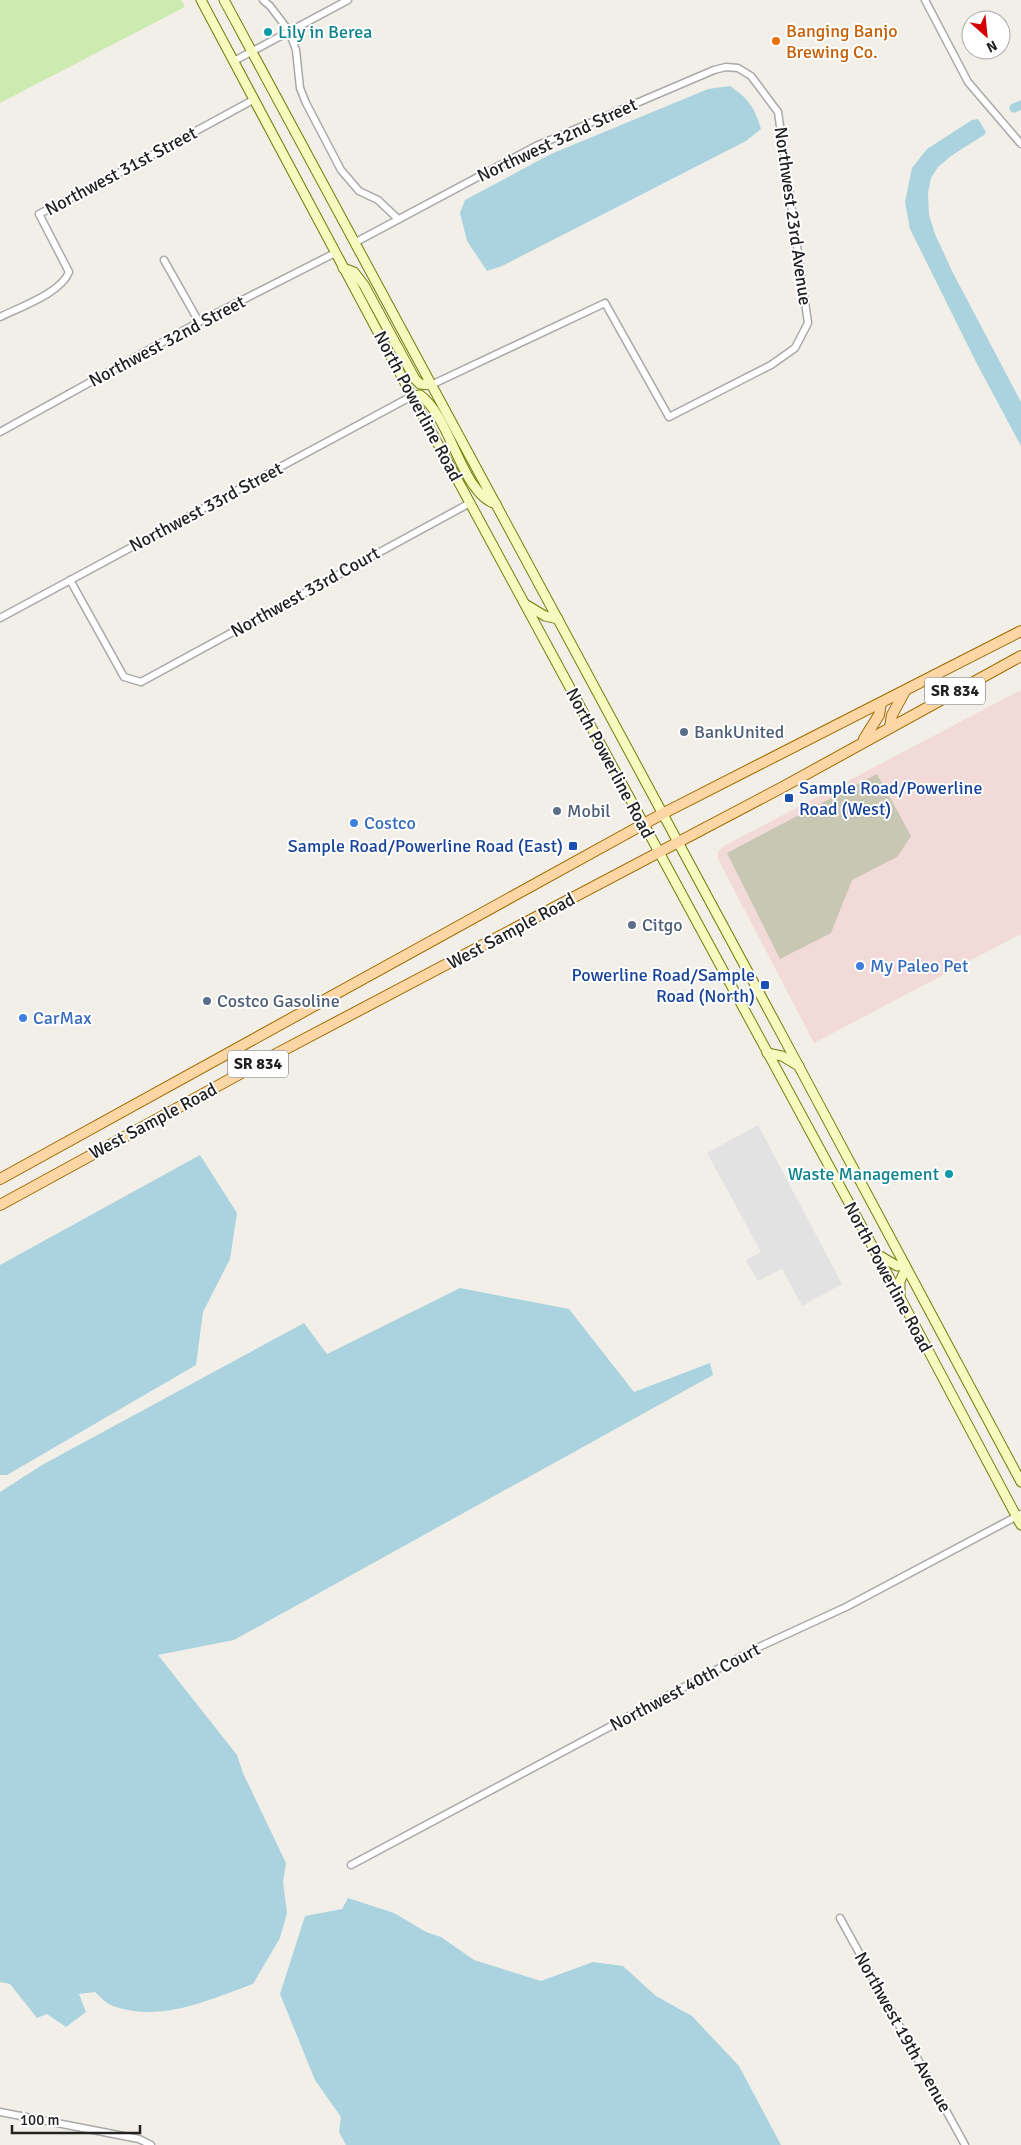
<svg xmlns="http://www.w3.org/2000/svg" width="1021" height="2145" font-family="Signika,sans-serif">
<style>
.commercial{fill:#f2dad9}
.construction{fill:#c7c7b4}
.grass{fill:#cdebb0}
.parking{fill:#e2e2e2}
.water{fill:#aad3df}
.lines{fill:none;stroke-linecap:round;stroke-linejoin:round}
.canal{stroke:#aad3df;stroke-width:9}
.street-casing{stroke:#a9a9a9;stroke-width:9}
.secondary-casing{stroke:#707d05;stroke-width:11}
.primary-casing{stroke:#a06b00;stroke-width:12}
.street{stroke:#fff;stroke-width:6}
.secondary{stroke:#f7fabf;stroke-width:9}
.primary{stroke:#fcd6a4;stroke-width:10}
.culture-dot{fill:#0f9aa8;stroke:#fff;stroke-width:2}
.food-dot{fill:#e8710a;stroke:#fff;stroke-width:2}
.service-dot{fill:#5c6f8a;stroke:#fff;stroke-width:2}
.transit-dot{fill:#1a4fb4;stroke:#fff;stroke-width:2}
.shop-dot{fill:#3f7fe0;stroke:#fff;stroke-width:2}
.labels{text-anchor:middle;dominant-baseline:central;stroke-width:4;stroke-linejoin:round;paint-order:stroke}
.shield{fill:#fff;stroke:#646464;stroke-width:1}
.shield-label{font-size:16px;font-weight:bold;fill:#222}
.food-label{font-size:18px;fill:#c56008;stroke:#fff;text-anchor:start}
.culture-label{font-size:18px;fill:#0d838f;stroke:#fff;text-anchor:start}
.street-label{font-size:18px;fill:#222;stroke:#fff}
.service-label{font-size:18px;fill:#4e5e75;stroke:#fff;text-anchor:start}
.transit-label{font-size:18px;fill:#164399;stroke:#fff;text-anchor:end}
.shop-label{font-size:18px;fill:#366cbe;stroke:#fff;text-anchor:start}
</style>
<rect width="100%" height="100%" fill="#f2efe9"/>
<path class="commercial" d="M1021 690V934L814 1043 718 859V852L722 847Z"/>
<path class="construction" d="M877 774 911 836 897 857 852 880 831 933 780 959 727 853Z"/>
<path class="grass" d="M0 0H181L185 7 0 103Z"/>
<path class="parking" d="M758 1125 842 1284 802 1306 782 1269 758 1281 746 1260 761 1252 707 1153Z"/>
<g class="water">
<path d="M730 86C750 100 754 107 761 129L746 141 502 266 487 271 467 241 460 213 465 200 551 154 708 89Z"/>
<path d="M978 119 986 132 984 135 951 156 938 167 931 178 928 193 929 215 935 234 952 271 1021 402V446L976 362 910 229 905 202 912 168 927 149 972 120Z"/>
<path d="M200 1155 237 1213 230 1259 203 1312 196 1365 7 1475H0V1265Z"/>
<path d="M460 1288 569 1309 634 1392 710 1363 713 1375 234 1640 158 1655 237 1755 243 1773 286 1863 283 1882 287 1913 280 1938 253 1984C208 2000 161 2023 113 2006 107 2004 100 1997 95 1992L79 1994 86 2012 66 2027 47 2014 37 2018 10 1984 0 1982V1492L42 1465 304 1323 327 1354Z"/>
<path d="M348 1898 394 1913 426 1932 441 1937 474 1960 541 1981 593 1962 623 1966 656 1996 692 2016 739 2066 781 2145H346L339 2132 341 2117 315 2080 280 1994 305 1916 342 1909Z"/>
</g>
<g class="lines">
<path class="canal" d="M1014 108 1021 105"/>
<g class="street-casing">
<g id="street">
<path d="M263 0 270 6 289 31 296 50 300 88 306 103 341 170 359 191 378 200 398 219"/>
<path d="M925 0 968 82 1021 144"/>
<path d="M234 61 348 0"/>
<path d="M356 242 536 146 714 70 726 67 738 68 751 76 778 112 808 323 795 348 771 365 669 417 605 303 431 385"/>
<path d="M164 260 199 322"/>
<path d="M0 317C20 307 61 293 69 272L39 214 106 180 255 99"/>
<path d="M0 432 199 322 335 253"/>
<path d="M70 580 124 677 141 682 470 503"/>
<path d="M0 618 412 396"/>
<path d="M351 1865 759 1647 846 1607 1021 1514"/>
<path d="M840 1918 965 2145"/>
<path d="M0 2112 139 2139 151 2145"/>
</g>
</g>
<g class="secondary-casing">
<g id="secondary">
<path d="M201 0 412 396 894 1286 1021 1525"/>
<path d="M224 0 789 1048 1021 1482"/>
<path d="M343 268 354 272 364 285 415 379 420 384 431 385"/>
<path d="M412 396 420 395C451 417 462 495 496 504"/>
<path d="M525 604 545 616 558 619"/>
<path d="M767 1053 782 1056 799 1066"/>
<path d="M877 1254 897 1266 905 1265"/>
<path d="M900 1296V1281L906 1268"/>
</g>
</g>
<g class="primary-casing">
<g id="primary">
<path d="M890 727 892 715 905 691"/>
<path d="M864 739 879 715 881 703"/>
<path d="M0 1179 662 814 1021 631"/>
<path d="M0 1205 278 1053 781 788 1021 656"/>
</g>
</g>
<use href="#street" class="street"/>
<use href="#secondary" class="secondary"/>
<use href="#primary" class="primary"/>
</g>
<g class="culture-dot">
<circle cx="268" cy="32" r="5"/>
<circle cx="949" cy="1174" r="5"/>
</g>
<circle class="food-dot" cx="776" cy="41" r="5"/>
<g class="service-dot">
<circle cx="684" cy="732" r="5"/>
<circle cx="557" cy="811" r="5"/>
<circle cx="632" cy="925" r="5"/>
<circle cx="207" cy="1001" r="5"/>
</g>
<g class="transit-dot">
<rect x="784" y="793" width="10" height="10" rx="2.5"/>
<rect x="568" y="841" width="10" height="10" rx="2.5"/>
<rect x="760" y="980" width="10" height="10" rx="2.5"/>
</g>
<g class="shop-dot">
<circle cx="354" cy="823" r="5"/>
<circle cx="860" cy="966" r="5"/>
<circle cx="23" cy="1018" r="5"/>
</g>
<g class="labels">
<g class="shield">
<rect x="925" y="677.5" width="60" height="27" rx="4"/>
<rect x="228" y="1050.5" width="60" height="27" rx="4"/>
</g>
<g class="shield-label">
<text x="955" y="691">SR 834</text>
<text x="258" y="1064">SR 834</text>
</g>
<g class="food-label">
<text x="786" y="31">Banging Banjo<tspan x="786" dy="21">Brewing Co.</tspan></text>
</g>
<g class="culture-label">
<text x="278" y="32">Lily in Berea</text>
<text x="939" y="1174" text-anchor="end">Waste Management</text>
</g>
<g class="street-label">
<text transform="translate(557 140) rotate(-25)">Northwest 32nd Street</text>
<text transform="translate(121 171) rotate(-28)">Northwest 31st Street</text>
<text transform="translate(793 216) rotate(82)">Northwest 23rd Avenue</text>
<text transform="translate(167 341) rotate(-28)">Northwest 32nd Street</text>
<text transform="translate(418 406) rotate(62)">North Powerline Road</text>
<text transform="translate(206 507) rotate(-28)">Northwest 33rd Street</text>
<text transform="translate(305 592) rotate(-29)">Northwest 33rd Court</text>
<text transform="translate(610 763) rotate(62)">North Powerline Road</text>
<text transform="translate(511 931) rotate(-28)">West Sample Road</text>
<text transform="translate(153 1121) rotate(-28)">West Sample Road</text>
<text transform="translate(888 1277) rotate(62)">North Powerline Road</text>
<text transform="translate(685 1687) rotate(-28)">Northwest 40th Court</text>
<text transform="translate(903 2032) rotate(61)">Northwest 19th Avenue</text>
</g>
<g class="service-label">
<text x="694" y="732">BankUnited</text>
<text x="567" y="811">Mobil</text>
<text x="642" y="925">Citgo</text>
<text x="217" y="1001">Costco Gasoline</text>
</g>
<g class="transit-label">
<text x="799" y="788" text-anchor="start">Sample Road/Powerline<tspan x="799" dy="21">Road (West)</tspan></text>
<text x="563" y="846">Sample Road/Powerline Road (East)</text>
<text x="755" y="975">Powerline Road/Sample<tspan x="755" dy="21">Road (North)</tspan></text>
</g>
<g class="shop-label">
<text x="364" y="823">Costco</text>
<text x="870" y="966">My Paleo Pet</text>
<text x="33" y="1018">CarMax</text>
</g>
</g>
<g transform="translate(986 35) rotate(153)"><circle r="24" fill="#ffffff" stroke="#a7a7a7"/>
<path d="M0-4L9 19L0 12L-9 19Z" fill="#d40000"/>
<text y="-8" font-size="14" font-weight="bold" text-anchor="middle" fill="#222222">N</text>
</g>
<path d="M12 2125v8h128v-8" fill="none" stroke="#222222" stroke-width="2.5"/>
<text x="20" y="2125" font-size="15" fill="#222222" stroke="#ffffff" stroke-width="4" paint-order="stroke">100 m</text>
</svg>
